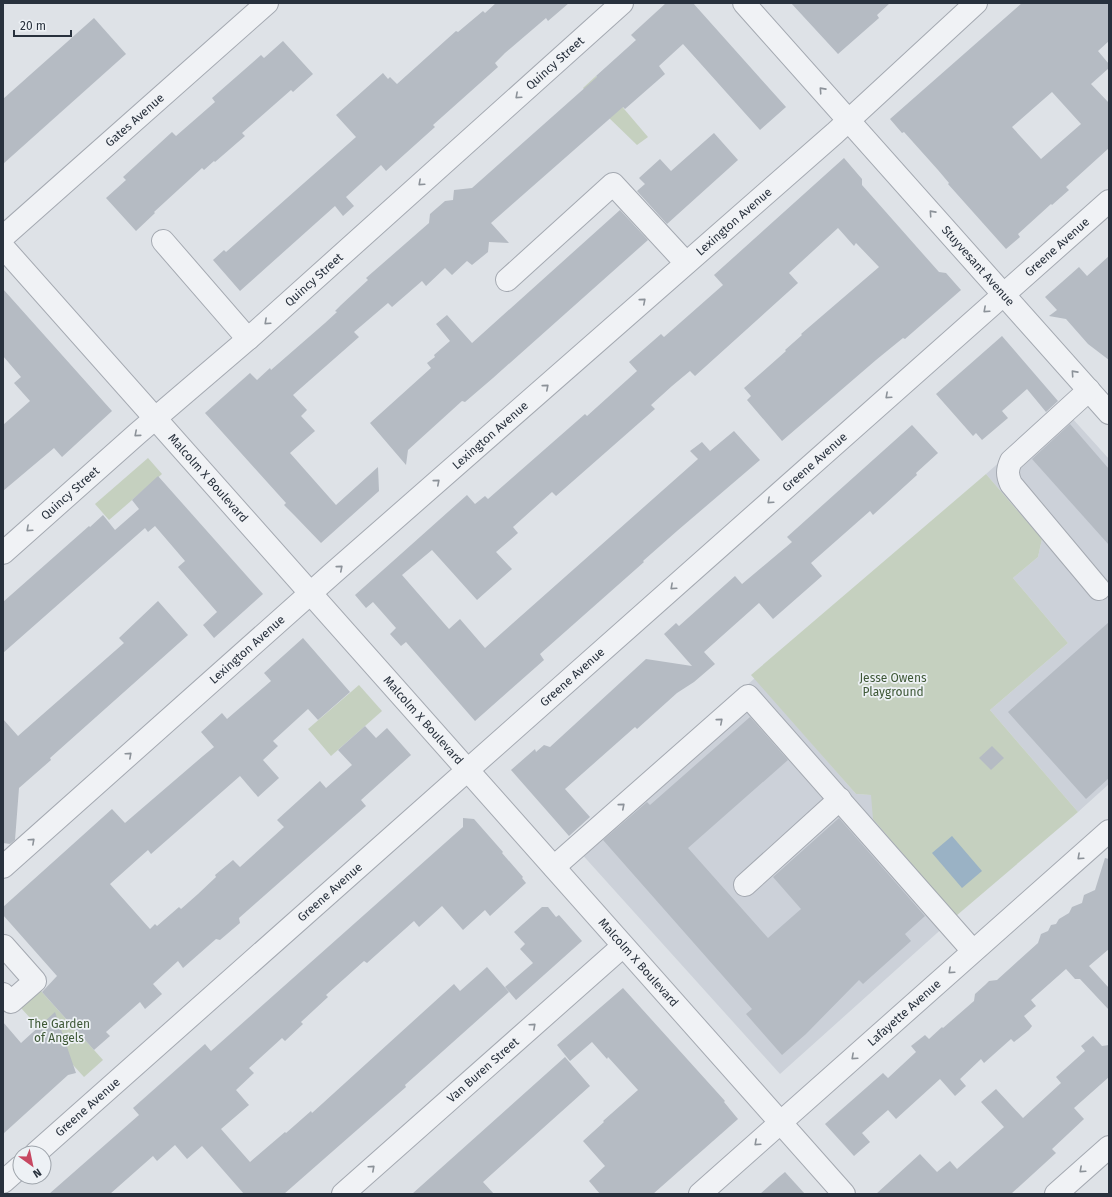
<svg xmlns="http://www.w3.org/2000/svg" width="1112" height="1197" font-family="'Fira Sans',sans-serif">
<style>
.built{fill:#ccd1d9}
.green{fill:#c5d0bf}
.water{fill:#9ab2c5}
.building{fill:#b5bbc3;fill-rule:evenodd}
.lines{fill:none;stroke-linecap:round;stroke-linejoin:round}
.minor-casing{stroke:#a4a9b1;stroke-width:24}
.minor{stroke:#f0f2f5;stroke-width:22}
.oneway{stroke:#8c9299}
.labels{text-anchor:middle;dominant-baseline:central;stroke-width:3.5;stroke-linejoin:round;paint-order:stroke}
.street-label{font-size:12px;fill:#28313d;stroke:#edf1f5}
.park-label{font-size:12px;fill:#3e5836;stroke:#edf1f5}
</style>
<rect width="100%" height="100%" fill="#dee2e7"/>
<g class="built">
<path d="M1062 407 1109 459V784L1078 812 990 710 1068 643 1013 578 1038 557 1042 539 986 474Z"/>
<path d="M755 678 856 794 871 795 956 916 780 1074 570 841Z"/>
</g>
<g class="green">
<path d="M596 76 648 137 637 145 606 115 583 88Z"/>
<path d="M148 458 162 474 109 520 95 504Z"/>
<path d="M986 474 1042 539 1038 557 1013 578 1068 643 990 710 1078 812 956 916 873 819 871 795 856 794 751 675Z"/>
<path d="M359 685 382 711 331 756 308 729Z"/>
<path d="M41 991 103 1060 84 1077 21 1008Z"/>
</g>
<path class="water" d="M952 836 982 871 962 888 932 853Z"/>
<g class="building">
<path d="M496 3H569L548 21 546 18 505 53 495 63 498 67 433 125 435 127 386 171 381 165 346 197 354 206 343 216 335 206 240 291 213 260 224 250 226 252 356 137 336 115 383 73 388 79 390 77 397 84 456 31 458 32 483 11 485 13Z"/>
<path d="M666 3H693L786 107 760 130 683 44 659 66 665 74 625 109 623 107 491 223 509 243 489 242 488 252 472 265 467 261 452 275 445 268 426 286 422 281 392 307 388 303 354 332 359 337 293 395 307 410 301 416 315 431 290 453 336 505 378 467 379 491 321 543 295 516 284 505 286 503 205 413 250 373 257 380 270 368 271 370 325 323 337 312 335 311 341 305 368 280 366 278 429 223 430 214 445 201 453 200 454 190 472 188 570 101 597 77 596 76 636 40 631 35Z"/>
<path d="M791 3H890L877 15 879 18 838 54Z"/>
<path d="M1022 3H1109V41L1098 51 1109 64V68L1091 84 1109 103V148L1066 187 1069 190 1052 205 1051 204 1018 234 1020 237 1006 249 948 184 949 183 938 170 904 132 902 133 890 119ZM1052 92 1081 124 1041 159 1012 127Z"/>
<path d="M94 18 126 54 3 164V99Z"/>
<path d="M283 41 313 74 293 92 291 90 242 133 245 136 215 162 214 161 204 170 202 168 154 212 155 213 136 231 106 198 126 180 123 177 172 132 176 136 215 102 212 98 261 55 264 58Z"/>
<path d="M714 133 738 160 667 224 637 191 645 184 639 178 660 159 671 171Z"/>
<path d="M844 158 862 179V185L923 254 939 272 946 273 961 290 905 339 903 338 876 360 782 441 747 400 751 396 744 388 786 351 785 350 802 335 801 334 879 267 856 243 854 246 838 228 789 273 798 283 695 376 690 371 672 386 651 405 655 409 556 496 552 492 513 527 518 533 496 552 512 569 477 600 432 550 402 575 449 629 460 619 485 648 698 459 690 451 702 442 710 451 734 431 760 460 677 531 643 561 644 562 540 654 544 660 475 721 406 642 401 646 390 634 396 628 373 602 366 608 355 595 467 495 475 504 485 496 488 499 585 414 587 416 637 371 629 362 661 334 664 337 723 285 714 275Z"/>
<path d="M620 210 648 240 493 378 465 402 462 401 408 450 406 465 370 423 431 368 427 363 435 357 434 355 450 341 436 324 447 315 472 343Z"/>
<path d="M1109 256V360L1088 344 1066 319 1049 316 1057 310 1045 297 1079 267 1087 276Z"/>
<path d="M3 289 112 411 62 457 54 448 3 491V425L30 401 14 383 21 377 3 356Z"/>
<path d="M1002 336 1058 401 1046 412 1027 389 1002 411 1008 418 982 440 976 433 973 436 936 394Z"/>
<path d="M1070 424 1109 469V545L1032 459Z"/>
<path d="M912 425 938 453 916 473 917 475 873 515 870 511 811 563 822 576 773 619 759 603 704 652 715 664 694 682 677 693 637 729 635 727 565 789 590 817 569 836 511 770 535 749 536 752 544 745 550 747 646 659 692 666 664 634 676 623 679 626 735 576 742 584 792 542 787 537Z"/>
<path d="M158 476 263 594 214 638 203 625 217 612 178 567 185 561 155 526 148 532 145 528 3 653V602L89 526 90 527 103 515 115 530 139 509 132 500Z"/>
<path d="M158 601 188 635 50 758 51 760 19 788 15 840 10 844 3 843V719L18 736 124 643 119 638Z"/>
<path d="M1109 622V778L1086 799 1008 712Z"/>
<path d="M303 638 350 692 318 720 308 709 273 741 278 746 263 760 279 778 258 797 240 776 151 854 148 850 110 884 150 929 155 924 157 926 179 907 181 909 198 894 216 877 215 875 233 860 240 867 284 827 277 820 320 781 326 788 352 765 338 750 365 726 376 738 387 728 411 755 361 800 366 806 239 918 240 923 220 940 216 939 183 968 178 961 153 984 162 994 145 1009 140 1002 106 1032 110 1036 94 1050 42 992 57 976 3 915V907L112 809 125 823 203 756 214 747 201 732 222 713 227 719 271 681 264 673Z"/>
<path d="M750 717 788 760 688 848 768 938 801 909 773 877 839 818 925 916 905 934 911 941 863 984 859 980 806 1034 782 1055 746 1014 752 1009 603 840 647 802 650 805Z"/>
<path d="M992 746 1004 758 991 770 979 758Z"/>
<path d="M463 818 474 819 503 852 502 853 523 877 522 878 526 883 490 916 485 910 463 930 442 906 419 927 414 921 367 963 364 961 326 995 328 997 301 1022 303 1024 285 1041 282 1038 249 1068 254 1073 236 1090 249 1105 221 1129 250 1162 285 1132 286 1133 311 1111 312 1113 454 984 460 991 487 967 509 992 405 1085 406 1087 284 1194H244L202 1146 187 1159 175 1145 157 1161 153 1156 110 1194H49L139 1115 133 1108 205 1044 211 1051 463 827Z"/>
<path d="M1105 858 1109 859V949L1089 966 1109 988V1010L1080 979H1075L1066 969 1031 1000 1036 1006 1024 1016 1032 1026 1029 1030 1014 1042 1011 1039 984 1063 981 1059 960 1079 966 1086 955 1096 940 1079 896 1119 888 1110 862 1133 870 1142 854 1156 825 1124 883 1073 888 1078 916 1052 911 1046 925 1035 929 1039 942 1027 943 1028 974 1001 975 994 985 985 989 981 997 980 1038 943 1041 934 1048 931 1051 925 1056 924 1059 919 1069 913 1072 907 1082 903 1084 895 1095 890Z"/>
<path d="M542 907H548L556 917 559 915 582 941 516 1000 505 987 533 963 520 949 525 944 514 932Z"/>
<path d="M623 988 725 1101 724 1102 738 1119 653 1194H600L589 1181 605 1166 583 1141 604 1122 603 1121 638 1090 608 1057 607 1059 592 1042 570 1061 557 1045Z"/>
<path d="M55 1012 76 1073 68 1075 3 1134V1022L21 1043Z"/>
<path d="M1093 1036 1102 1046 1109 1045V1077L1074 1108 1084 1119 1052 1149 1056 1153 1011 1194H876L920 1154 937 1172 950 1161 957 1169 1004 1127 981 1102 996 1089 1023 1118 1061 1083 1056 1077 1085 1051 1081 1046Z"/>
<path d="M565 1057 590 1086 483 1182 494 1194H412Z"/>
<path d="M785 1172 805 1194H760L779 1177Z"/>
</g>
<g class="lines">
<g class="minor-casing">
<g id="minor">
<path id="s1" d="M744 3 1109 413"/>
<path id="s2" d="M3 237 267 3"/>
<path d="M163 241 248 339"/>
<path id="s3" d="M3 247 844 1194"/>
<path d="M507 280 613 184 686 263"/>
<path d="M1089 390 1011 461C1007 470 1007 475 1011 484L1099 589"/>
<path id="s4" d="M3 553 138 433 248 339 622 3"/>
<path id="s5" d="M3 867 332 574 835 133 976 3"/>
<path d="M554 867 748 696 973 951"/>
<path d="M745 885 840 799"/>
<path d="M3 947 4 946 35 981 11 1002 3 994"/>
<path id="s6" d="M36 1153 1109 201"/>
<path d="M3 1182 20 1167"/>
<path id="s7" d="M343 1194 623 946"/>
<path id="s8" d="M700 1194 1109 831"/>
<path d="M1056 1194 1109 1147"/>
</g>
</g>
<use href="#minor" class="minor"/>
</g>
<defs><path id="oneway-chevron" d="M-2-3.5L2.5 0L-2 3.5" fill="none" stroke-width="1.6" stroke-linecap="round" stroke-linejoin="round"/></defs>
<g class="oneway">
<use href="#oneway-chevron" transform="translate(822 90) rotate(-132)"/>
<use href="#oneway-chevron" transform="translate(518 96) rotate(138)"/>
<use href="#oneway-chevron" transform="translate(421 183) rotate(138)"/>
<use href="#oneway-chevron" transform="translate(932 213) rotate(-132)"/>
<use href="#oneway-chevron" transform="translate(643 301) rotate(-41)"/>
<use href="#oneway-chevron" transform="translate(986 310) rotate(138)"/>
<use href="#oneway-chevron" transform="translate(267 322) rotate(138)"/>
<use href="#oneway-chevron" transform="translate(1074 373) rotate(-132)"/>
<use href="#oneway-chevron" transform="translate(546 387) rotate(-41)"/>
<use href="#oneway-chevron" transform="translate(888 396) rotate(138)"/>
<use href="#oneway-chevron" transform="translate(137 434) rotate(139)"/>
<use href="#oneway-chevron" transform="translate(437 482) rotate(-41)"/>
<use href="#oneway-chevron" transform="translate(770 501) rotate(138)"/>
<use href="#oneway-chevron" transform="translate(29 529) rotate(138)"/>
<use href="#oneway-chevron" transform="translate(340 568) rotate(-41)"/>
<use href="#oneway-chevron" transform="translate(673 587) rotate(138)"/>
<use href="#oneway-chevron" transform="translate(720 721) rotate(-41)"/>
<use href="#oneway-chevron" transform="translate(129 755) rotate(-42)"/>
<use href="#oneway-chevron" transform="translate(622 806) rotate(-41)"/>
<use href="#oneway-chevron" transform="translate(32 841) rotate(-42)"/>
<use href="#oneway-chevron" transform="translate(1080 857) rotate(138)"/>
<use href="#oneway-chevron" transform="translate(951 971) rotate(138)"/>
<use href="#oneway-chevron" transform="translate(533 1026) rotate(-42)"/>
<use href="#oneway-chevron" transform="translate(854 1057) rotate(138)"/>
<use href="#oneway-chevron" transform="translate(757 1143) rotate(138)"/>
<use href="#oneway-chevron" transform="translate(372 1168) rotate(-42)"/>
<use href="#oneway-chevron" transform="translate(1082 1170) rotate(138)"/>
</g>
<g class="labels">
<g class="street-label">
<text stroke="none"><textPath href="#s4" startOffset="738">Quincy Street</textPath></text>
<text stroke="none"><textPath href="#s2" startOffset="176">Gates Avenue</textPath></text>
<text stroke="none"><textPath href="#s5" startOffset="975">Lexington Avenue</textPath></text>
<text stroke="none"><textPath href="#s6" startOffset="1365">Greene Avenue</textPath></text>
<text stroke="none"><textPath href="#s1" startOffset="352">Stuyvesant Avenue</textPath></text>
<text stroke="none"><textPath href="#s4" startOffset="414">Quincy Street</textPath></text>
<text stroke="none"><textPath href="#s5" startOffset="651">Lexington Avenue</textPath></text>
<text stroke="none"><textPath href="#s6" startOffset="1041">Greene Avenue</textPath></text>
<text stroke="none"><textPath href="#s3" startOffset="309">Malcolm X Boulevard</textPath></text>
<text stroke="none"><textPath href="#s4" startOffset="90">Quincy Street</textPath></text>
<text stroke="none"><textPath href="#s5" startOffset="327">Lexington Avenue</textPath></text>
<text stroke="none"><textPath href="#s6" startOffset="717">Greene Avenue</textPath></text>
<text stroke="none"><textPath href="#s3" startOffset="633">Malcolm X Boulevard</textPath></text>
<text stroke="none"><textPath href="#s6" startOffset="393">Greene Avenue</textPath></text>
<text stroke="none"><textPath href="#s3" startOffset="957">Malcolm X Boulevard</textPath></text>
<text stroke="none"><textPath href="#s8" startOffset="273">Lafayette Avenue</textPath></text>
<text stroke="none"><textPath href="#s7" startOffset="187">Van Buren Street</textPath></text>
<text stroke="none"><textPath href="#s6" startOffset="69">Greene Avenue</textPath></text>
</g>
<g class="park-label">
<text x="893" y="678">Jesse Owens<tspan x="893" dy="14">Playground</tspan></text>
<text x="59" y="1024">The Garden<tspan x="59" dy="14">of Angels</tspan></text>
</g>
</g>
<rect width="1112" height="1197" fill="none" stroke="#28313d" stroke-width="8"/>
<g transform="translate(32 1165) rotate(147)"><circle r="19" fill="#edf1f5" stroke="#9ea4ab"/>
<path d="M0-3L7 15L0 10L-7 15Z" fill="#c74862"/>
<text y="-6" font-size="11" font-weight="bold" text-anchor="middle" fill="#28313d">N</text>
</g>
<path d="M14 30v6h57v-6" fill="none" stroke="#28313d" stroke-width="2"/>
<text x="20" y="30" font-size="12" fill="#28313d" stroke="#edf1f5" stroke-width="3" paint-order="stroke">20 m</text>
</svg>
